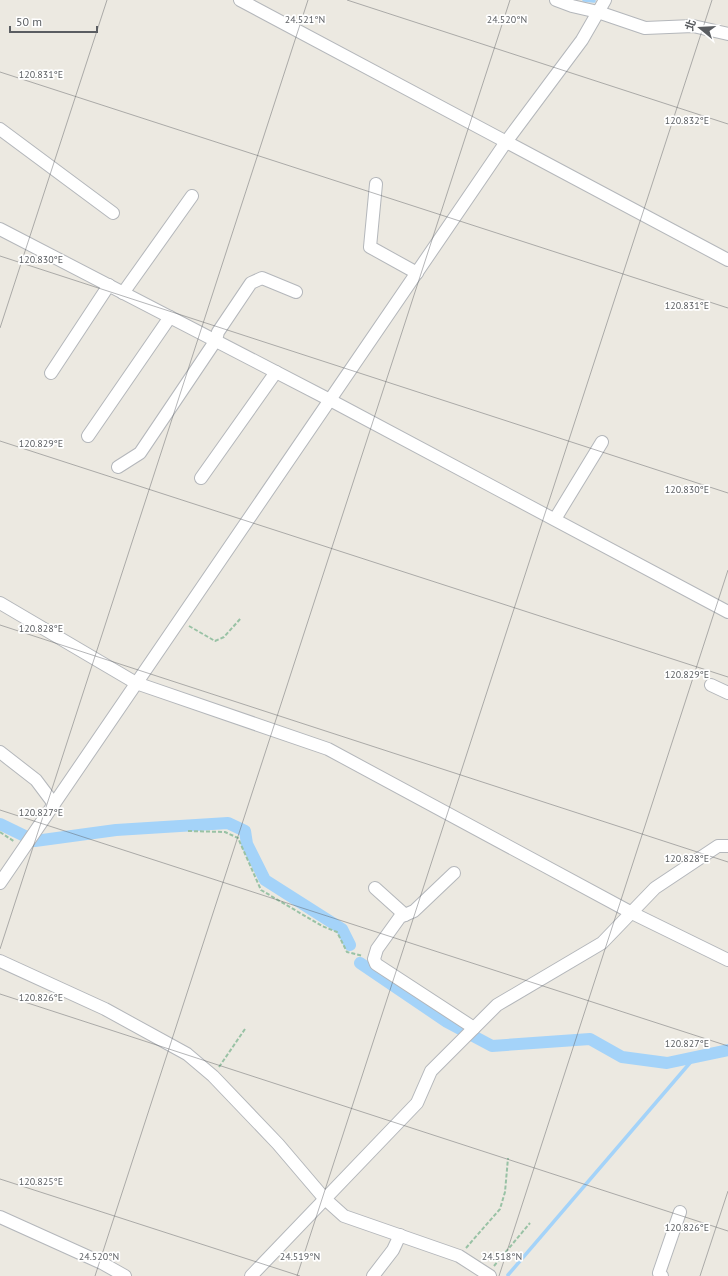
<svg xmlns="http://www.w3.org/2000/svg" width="728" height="1276" font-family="'PT Sans','Noto Sans TC',sans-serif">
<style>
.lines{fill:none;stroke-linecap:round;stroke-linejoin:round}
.stream{stroke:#a4d3f9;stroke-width:3.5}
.canal{stroke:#a4d3f9;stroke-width:12}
.minor-casing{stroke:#b4b7bb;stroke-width:14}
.path{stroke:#99c2a5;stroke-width:2;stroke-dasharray:4 2;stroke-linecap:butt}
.minor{stroke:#fff;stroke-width:12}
.ticks{fill:none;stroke:#5a5d61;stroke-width:1;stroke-opacity:0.45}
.ticks-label{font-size:10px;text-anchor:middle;fill:#5a5d61;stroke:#fff;stroke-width:3.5;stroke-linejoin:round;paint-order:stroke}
</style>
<rect width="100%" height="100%" fill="#ece9e1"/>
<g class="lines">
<g class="stream">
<path d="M584 0 594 1"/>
<path d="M508 1275 695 1057"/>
</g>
<g class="canal">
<path d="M0 824 35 841 116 830 228 823 245 831 247 844 265 880 342 929 350 945"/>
<path d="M360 963 447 1022 492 1046 590 1039 622 1057 667 1063 728 1050"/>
</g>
<g class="minor-casing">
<g id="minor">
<path d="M240 0 728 260"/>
<path d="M556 0 572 6 598 12 645 28 693 26 728 34"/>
<path d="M0 129 113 213"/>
<path d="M376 184 370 247 417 273"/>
<path d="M0 229 330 400 728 612"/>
<path d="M123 293 192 196"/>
<path d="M51 373 109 285"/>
<path d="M88 436 170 317"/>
<path d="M118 467 140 453 216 340 218 332 251 283 262 278 296 292"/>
<path d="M201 478 276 372"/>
<path d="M555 519 602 442"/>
<path d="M0 603 136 683 328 749 632 913 728 960"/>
<path d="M711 685 728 693"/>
<path d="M0 752 36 780 54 804"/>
<path d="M454 873 414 911 400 917 377 949 374 959 376 964 474 1028"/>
<path d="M0 883 506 142 582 40 605 0"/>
<path d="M375 888 405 915"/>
<path d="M0 961 105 1009 187 1054 213 1076 278 1144 324 1198 344 1216 459 1256 490 1276"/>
<path d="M0 1217 102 1263 125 1276"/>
<path d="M251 1276 417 1103 431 1071 497 1005 602 943 655 888 718 846H728"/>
<path d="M373 1276 393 1250 400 1235"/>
<path d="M662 1276 659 1273 680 1212"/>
</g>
</g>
<g class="path">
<path d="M189 626 215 641 224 637 241 618"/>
<path d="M188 831 225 832 238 838 261 890 322 926 337 932 347 952 363 956"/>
<path d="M0 832 15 842"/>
<path d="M219 1067 245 1029"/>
<path d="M466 1248 500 1209 505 1192 508 1158"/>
<path d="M494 1266 530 1223"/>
</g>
<use href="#minor" class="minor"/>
</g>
<path class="ticks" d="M347 0 728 124M0 72 728 308M0 256 728 493M0 328 107 0M0 441 728 677M0 625 728 862M0 810 728 1046M0 949 308 0M0 994 728 1231M0 1179 300 1276M95 1276 510 0M297 1276 712 0M499 1276 728 570M700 1276 728 1191"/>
<g class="ticks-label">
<text x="305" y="23">24.521°N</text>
<text x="507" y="23">24.520°N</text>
<text x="41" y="78">120.831°E</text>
<text x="687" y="124">120.832°E</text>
<text x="41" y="263">120.830°E</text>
<text x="687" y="309">120.831°E</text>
<text x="41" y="447">120.829°E</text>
<text x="687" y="493">120.830°E</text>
<text x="41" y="632">120.828°E</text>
<text x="687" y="678">120.829°E</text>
<text x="41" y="816">120.827°E</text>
<text x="687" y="862">120.828°E</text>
<text x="41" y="1001">120.826°E</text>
<text x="687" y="1047">120.827°E</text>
<text x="41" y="1185">120.825°E</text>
<text x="687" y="1231">120.826°E</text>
<text x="99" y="1260">24.520°N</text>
<text x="300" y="1260">24.519°N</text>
<text x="502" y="1260">24.518°N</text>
</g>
<g transform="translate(700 28) rotate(288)" stroke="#ffffff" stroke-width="3" paint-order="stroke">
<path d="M0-3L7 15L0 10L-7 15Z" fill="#5a5d61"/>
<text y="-6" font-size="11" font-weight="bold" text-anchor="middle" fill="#5a5d61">北</text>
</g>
<path d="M10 26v6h87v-6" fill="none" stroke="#5a5d61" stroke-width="2"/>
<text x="16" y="26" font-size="12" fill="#5a5d61" stroke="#ffffff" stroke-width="3" paint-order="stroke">50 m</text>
</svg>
